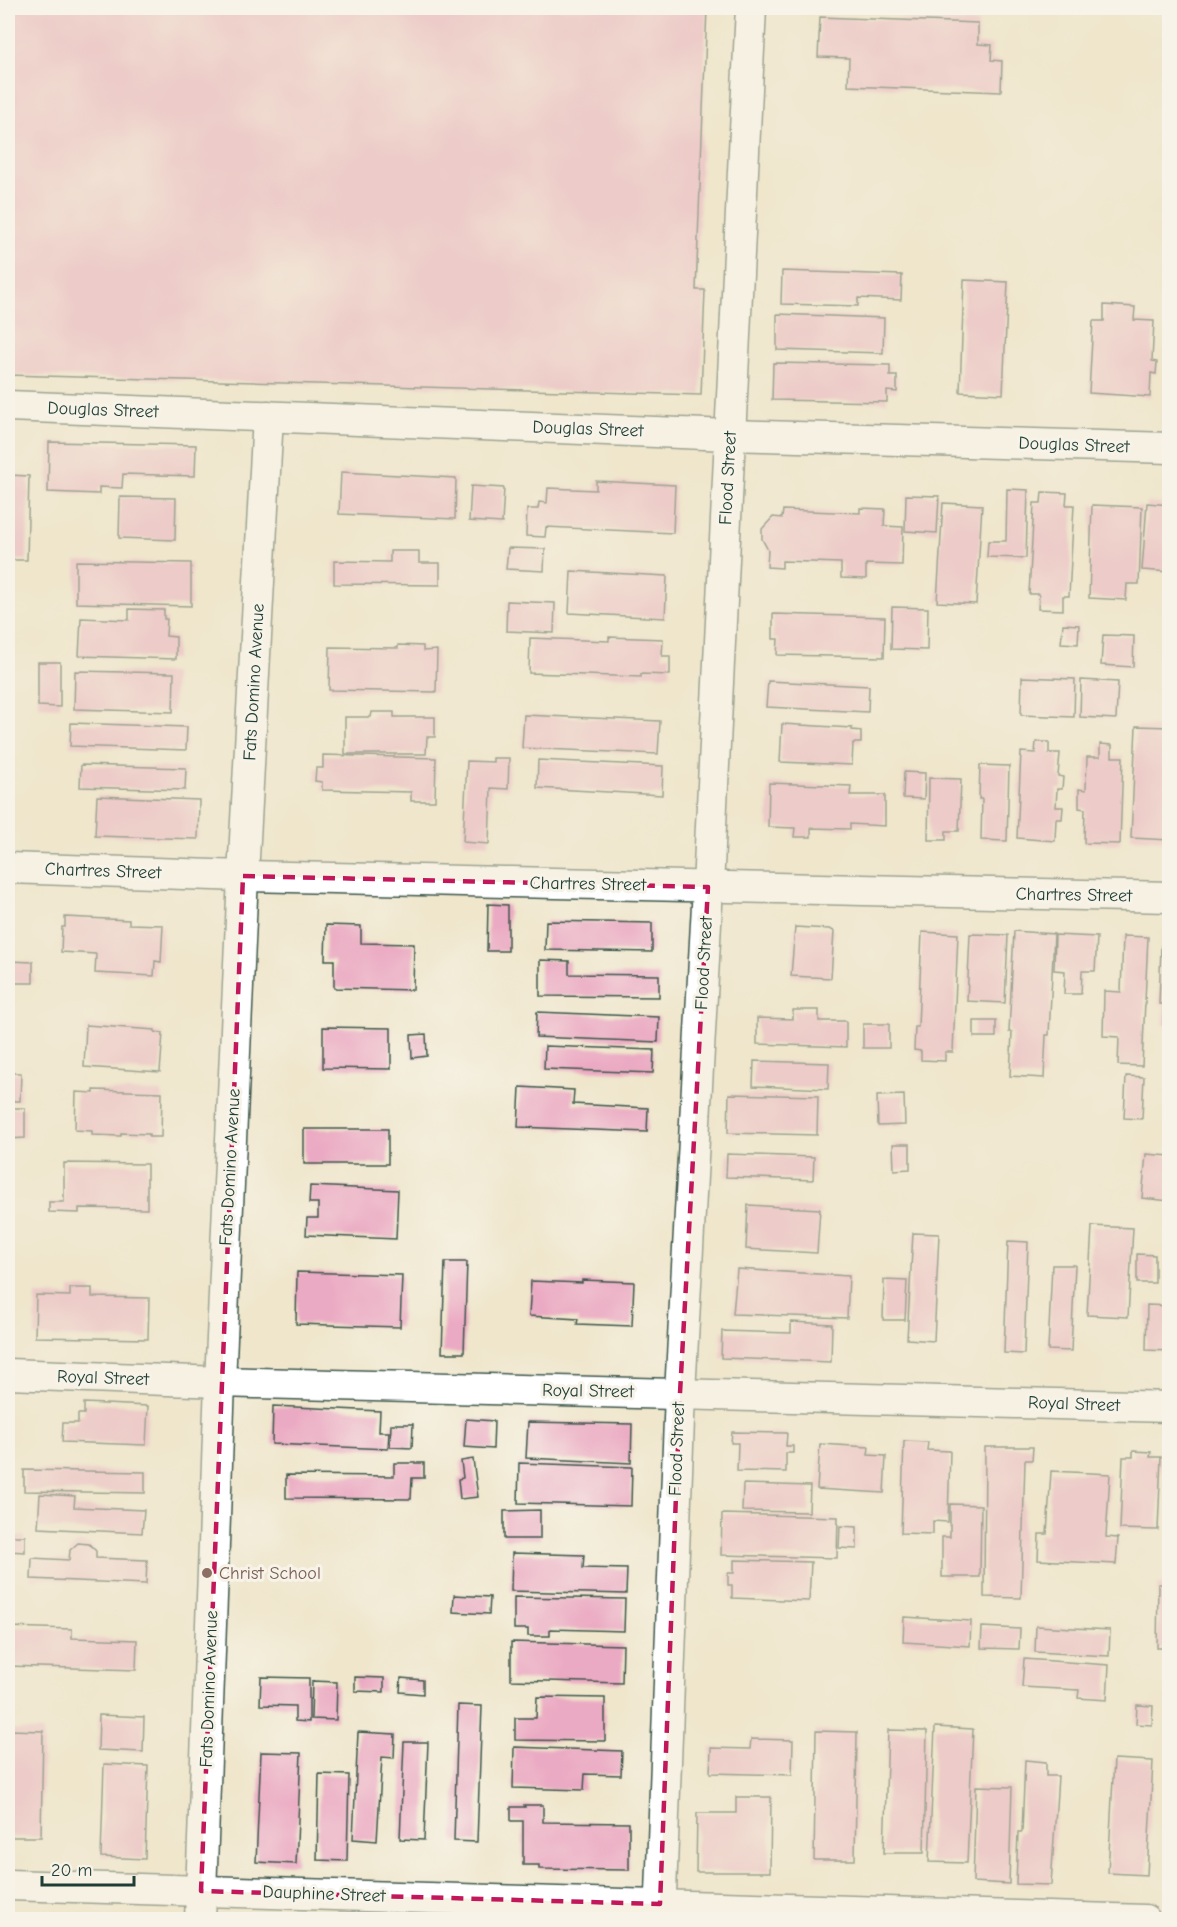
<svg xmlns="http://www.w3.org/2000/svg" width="1177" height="1927" font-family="'Comic Neue',sans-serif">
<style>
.building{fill:#ebaac3}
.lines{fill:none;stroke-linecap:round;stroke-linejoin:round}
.minor-casing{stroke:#3e564b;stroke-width:33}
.minor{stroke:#fff;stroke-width:30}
.marked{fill:none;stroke:#c2185b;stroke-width:4.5;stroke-dasharray:12 8;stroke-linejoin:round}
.education-dot{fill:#8d6e63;stroke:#f7f3e8;stroke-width:2}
.labels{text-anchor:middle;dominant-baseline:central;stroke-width:6;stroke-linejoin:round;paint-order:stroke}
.street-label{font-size:18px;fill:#1f3d34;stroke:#f7f3e8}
.education-label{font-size:18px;fill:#785e54;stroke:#f7f3e8;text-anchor:start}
</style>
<rect width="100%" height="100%" fill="#f7f3e8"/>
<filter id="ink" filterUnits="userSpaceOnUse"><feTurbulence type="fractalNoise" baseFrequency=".0167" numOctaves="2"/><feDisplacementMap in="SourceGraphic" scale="12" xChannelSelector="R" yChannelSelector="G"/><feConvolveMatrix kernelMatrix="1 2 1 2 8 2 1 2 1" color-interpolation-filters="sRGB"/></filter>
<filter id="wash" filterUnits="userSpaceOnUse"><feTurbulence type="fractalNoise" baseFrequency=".008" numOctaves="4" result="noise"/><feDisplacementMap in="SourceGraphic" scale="24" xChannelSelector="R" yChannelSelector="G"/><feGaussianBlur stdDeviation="1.35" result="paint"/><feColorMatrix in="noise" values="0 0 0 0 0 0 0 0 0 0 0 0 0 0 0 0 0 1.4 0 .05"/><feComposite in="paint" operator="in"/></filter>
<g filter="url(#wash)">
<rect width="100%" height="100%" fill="#efe6cc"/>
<g id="blocks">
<g class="building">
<path d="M8 8H707L696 290H705L701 395 8 375Z"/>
<path d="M820 17 978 23V44L992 45 991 60 1002 61 1001 92 848 86 849 58 818 57Z"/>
<path d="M782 271 902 275 901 300 858 298V306L781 304Z"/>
<path d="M964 280 1008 282 1003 394 960 392Z"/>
<path d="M1104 305 1135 307 1134 320 1154 321 1152 361 1157 362 1156 374 1151 373 1150 397 1089 393 1093 321H1104Z"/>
<path d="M777 314 884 318 883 353 777 350Z"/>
<path d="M773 363 890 365V376H897V392L887 391V402L772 400Z"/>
<path d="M49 442 196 445 195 476 123 474 122 488 99 487V494L48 492Z"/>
<path d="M341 472 456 478 455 519 339 514Z"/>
<path d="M8 475 29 476 27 560H8Z"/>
<path d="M596 481 675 485 673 533 546 527 545 537 526 536 527 509H538L539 502 547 503 548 488 596 490Z"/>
<path d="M471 486 504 488 502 523 469 521Z"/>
<path d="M1007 489 1028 490 1026 558 987 557 988 541H1006Z"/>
<path d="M1042 492 1067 493 1066 505H1074L1069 596H1063V610L1038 609 1039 594H1029L1034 503H1041Z"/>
<path d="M906 495 939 496 937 533 905 531Z"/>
<path d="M120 497 176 498 175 540 119 538Z"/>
<path d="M943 503 982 505 976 604 937 602Z"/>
<path d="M1147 503 1170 505V572L1142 570Z"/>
<path d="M1092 505 1142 507 1139 584H1127L1126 600 1089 598Z"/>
<path d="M860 508 885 509 884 526 903 527 902 565 866 564V579L841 578V563L782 561V568L767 567 768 550 762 539V529L773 517 782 518 783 510 860 513Z"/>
<path d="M508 548 545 549 544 571 506 569Z"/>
<path d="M390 551H419V563H440V585L334 584V561L390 562Z"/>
<path d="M76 561 191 563V606L76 603Z"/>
<path d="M571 571 667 576 665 618 569 613Z"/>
<path d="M507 601 555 603 554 633 506 631Z"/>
<path d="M892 607 928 608 927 650 891 649Z"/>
<path d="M129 609 164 610V619H167L166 636 176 637V659L79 656 81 618 129 620Z"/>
<path d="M773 614 885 617 884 657 777 655 778 639H773Z"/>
<path d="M1063 624 1079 625 1078 644 1061 643Z"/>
<path d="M1103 635 1134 636 1133 667 1101 665Z"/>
<path d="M609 637 663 639 662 656H670V675L641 674V677L529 673 530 638 609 641Z"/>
<path d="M398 645 423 646V651L437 650 436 692 329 690 330 647 398 648Z"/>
<path d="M38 662H60V707L38 706Z"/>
<path d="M75 671 174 673 173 712 74 709Z"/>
<path d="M1022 677 1075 679 1074 717 1021 715Z"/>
<path d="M1081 680 1118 682 1116 719 1080 717Z"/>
<path d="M768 681 869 686 868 712 766 707Z"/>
<path d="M372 712H394V717H435V737H427L426 754H345V717H371Z"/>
<path d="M524 715 660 721 658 754 522 748Z"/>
<path d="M71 723 187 727 186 750 70 746Z"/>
<path d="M782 724 852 728V730L861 731V743H853L852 765 780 762Z"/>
<path d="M1136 726 1170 727V840L1131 838Z"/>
<path d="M1036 742H1049V753H1060L1058 776 1063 777 1062 789H1057L1056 807H1063L1062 819H1056L1055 841 1017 838 1021 752 1035 753Z"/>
<path d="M1100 744 1112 745V757H1123L1120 844 1084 843 1085 809 1079 808V789L1086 790 1087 757H1100Z"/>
<path d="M323 755 436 758 435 801H411V792L322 790V782L315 781 316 768H323Z"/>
<path d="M493 758H509L508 789 491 788 489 844 463 842 467 761 493 762Z"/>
<path d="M538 760 663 766 662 795 537 788Z"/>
<path d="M81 765 186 768 185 790 80 787Z"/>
<path d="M980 765 1009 766 1007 841 981 840 982 799H979Z"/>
<path d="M904 772 925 773 924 799 903 798Z"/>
<path d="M929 778 961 779 959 831H946V840H928Z"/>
<path d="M769 783 851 786 850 795H885V826L850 824V829L811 828V837H794L795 828 768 827Z"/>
<path d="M97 796 199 800 198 839 95 836Z"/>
<path d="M488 904 508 905V951H487Z"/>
<path d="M65 917 129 920V924L163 925 161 962 155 961 154 976 95 973 96 954 61 952 62 927H65Z"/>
<path d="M546 921 652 923V952L545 950Z"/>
<path d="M326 925 361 926V943L414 944 413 990 334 988V960H325Z"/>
<path d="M795 927 829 929 834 931 831 978 791 976Z"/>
<path d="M1014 931 1054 934 1049 1035H1046L1044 1078 1010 1076 1012 1032H1009Z"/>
<path d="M922 932 958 934 953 1052H945V1061L921 1060V1051L914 1050 915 1027H918Z"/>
<path d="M970 934 1008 935 1005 1003 967 1001Z"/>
<path d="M1055 935 1097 937 1095 971H1082L1081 994H1064L1065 971 1054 970Z"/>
<path d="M1123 936 1148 937 1142 1066 1118 1065 1119 1037 1103 1036 1104 991 1121 992Z"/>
<path d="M1161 946H1170V1025H1163L1164 1004H1159Z"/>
<path d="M540 960 569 961V974L659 975V997L540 996Z"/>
<path d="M8 961 33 962V983H8Z"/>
<path d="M793 1010H819V1021H846V1047L757 1044V1018L793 1019Z"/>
<path d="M537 1012 659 1017 658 1042 536 1037Z"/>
<rect x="974" y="1021" width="22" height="16"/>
<rect x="863" y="1024" width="26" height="24"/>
<path d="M86 1025 155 1030V1032L163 1033 160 1072 84 1067Z"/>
<path d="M323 1027 391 1028V1069L323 1068Z"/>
<path d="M426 1034 427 1056 412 1058 411 1035Z"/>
<path d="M545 1046 654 1050 653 1073 544 1069Z"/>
<path d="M754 1061 829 1063 828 1089 753 1086Z"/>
<path d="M8 1073H21L20 1101H8Z"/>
<path d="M1126 1076 1144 1077 1142 1119 1124 1118Z"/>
<path d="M520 1087 574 1090 573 1104 648 1108 647 1132 518 1127Z"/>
<path d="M94 1090 162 1092 161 1137H149V1134L121 1133V1136L92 1135V1131L75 1130 76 1092 94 1093Z"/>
<path d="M729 1094 818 1096 817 1135 728 1133Z"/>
<path d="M904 1095 905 1125 878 1126 877 1096Z"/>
<path d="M8 1108H25V1138L8 1139Z"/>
<rect x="304" y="1129" width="84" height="35"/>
<path d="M893 1144H910V1169L894 1170Z"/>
<path d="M727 1154 814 1157 813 1180 726 1177Z"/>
<path d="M1146 1154 1170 1156V1201L1142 1198Z"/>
<path d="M64 1163 147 1164V1209L79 1208V1213L49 1212V1202H64Z"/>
<path d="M310 1186 398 1190 396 1239 306 1235 307 1218H318V1203H309Z"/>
<path d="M748 1205 820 1209 817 1253 746 1249Z"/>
<path d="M1092 1226 1133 1228 1128 1317 1087 1315Z"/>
<path d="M913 1233 939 1234 934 1341 907 1339Z"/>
<path d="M1008 1241 1028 1242 1024 1354 1004 1353Z"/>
<path d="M1137 1254 1155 1255V1283H1137Z"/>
<path d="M445 1262H467L464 1353H442Z"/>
<path d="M1052 1265H1075L1071 1351 1048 1350Z"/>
<path d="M737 1269 849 1276 847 1318 733 1314Z"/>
<path d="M297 1272 402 1275 400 1327 296 1324Z"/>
<path d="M582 1280 634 1282 632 1326 577 1324 578 1319 529 1316 531 1281 582 1283Z"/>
<path d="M884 1280 907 1281 905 1320H883Z"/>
<path d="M70 1288H92V1297L149 1298 148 1339 35 1337 36 1295 70 1296Z"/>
<path d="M1147 1305 1170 1306V1351L1146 1350Z"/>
<path d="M791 1322 832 1324 831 1362 721 1358 722 1331 791 1333Z"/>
<path d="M84 1403 148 1406 146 1445 62 1442 63 1423H78V1414H84Z"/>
<path d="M273 1406 380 1411 379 1432H389L388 1449 272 1444Z"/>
<path d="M466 1419 494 1421 493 1449 464 1447Z"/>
<path d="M528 1422 632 1424 631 1463 526 1458Z"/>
<path d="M391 1424H413L412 1448 390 1447Z"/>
<path d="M732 1432 787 1433 786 1446H793V1453H786V1472L737 1471 738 1443H731Z"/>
<path d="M904 1441 928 1442 927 1450 950 1451 948 1522 933 1521V1534L901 1533Z"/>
<path d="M820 1444 869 1447 868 1455 886 1456 884 1493 817 1489Z"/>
<path d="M985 1447H1033L1032 1460H1025L1021 1598 984 1597Z"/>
<path d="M1133 1451 1151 1452 1150 1457H1161L1158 1530 1120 1529 1123 1457H1133Z"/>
<path d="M473 1459 478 1497 460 1499 458 1479 463 1478 461 1461Z"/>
<path d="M394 1463H424V1478H412L411 1499 286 1498V1475L394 1476Z"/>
<path d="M519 1463 632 1467 631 1506 518 1503Z"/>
<path d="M24 1470 145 1472V1493L24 1491Z"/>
<path d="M1051 1471 1110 1474 1106 1537 1118 1538 1116 1564 1038 1560 1039 1534H1047Z"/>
<path d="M743 1484 810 1486 809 1512 742 1511Z"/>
<path d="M40 1494 75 1496 74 1507 144 1510 142 1533 38 1528Z"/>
<path d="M950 1504 981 1505 980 1577H942V1537H950Z"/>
<path d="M540 1510V1539H504V1511Z"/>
<path d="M722 1514 838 1517 837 1558 721 1555Z"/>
<path d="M840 1526 857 1527V1549L839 1548Z"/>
<path d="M8 1536H25V1552L8 1551Z"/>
<path d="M78 1543 89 1544 96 1551V1558L147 1560 146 1584 31 1579 32 1558 69 1560 70 1550Z"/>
<path d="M512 1553 584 1555 583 1568 627 1569 626 1594 511 1591Z"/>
<path d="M734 1560 811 1562 809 1601 732 1598V1585H728V1573H734Z"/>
<path d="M1158 1584H1170V1648H1157Z"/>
<path d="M454 1595 490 1597 489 1614 453 1612Z"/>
<path d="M514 1597 625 1599 624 1631 550 1629V1636H528V1629H514Z"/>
<path d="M904 1617 971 1621 970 1646 903 1642Z"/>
<path d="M1036 1626 1110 1630 1109 1656 1035 1652Z"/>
<path d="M8 1627 72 1629V1638L137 1640 136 1670 8 1666Z"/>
<path d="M982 1627 1020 1629 1019 1649 981 1648Z"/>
<path d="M511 1642 623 1645 622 1683 511 1680Z"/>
<path d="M1024 1659 1109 1665 1107 1700 1078 1698 1079 1690 1022 1687Z"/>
<path d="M261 1677 309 1678V1722L295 1721V1706L260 1705Z"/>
<path d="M355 1677 384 1678V1692L355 1691Z"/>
<path d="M401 1678 423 1680V1694L400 1692Z"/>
<path d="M312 1681 337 1682 336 1720 311 1719Z"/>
<path d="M537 1697 605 1698V1741L515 1740V1718H536Z"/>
<path d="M458 1705 482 1706 477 1842 454 1841Z"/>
<path d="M1137 1705 1153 1706 1152 1725 1136 1724Z"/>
<path d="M99 1715 144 1717 143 1752 98 1750Z"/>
<path d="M935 1727 973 1729 967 1863 929 1862Z"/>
<path d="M8 1730 43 1731 41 1837H8Z"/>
<path d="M888 1730 927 1731 924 1853H884Z"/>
<path d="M816 1731 857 1732 855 1860H814Z"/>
<path d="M358 1732 395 1734 394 1758 382 1757 377 1841 353 1839Z"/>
<path d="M751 1739 793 1740 792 1775 710 1773 711 1748 750 1749Z"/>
<path d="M404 1742H428L424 1840 400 1839Z"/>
<path d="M514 1747 622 1751 621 1775 585 1774 584 1790 513 1788Z"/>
<path d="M261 1752 301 1753 296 1864 256 1862Z"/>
<path d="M1114 1759 1153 1761 1147 1875 1108 1873Z"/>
<path d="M1025 1760 1046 1762V1776H1058L1051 1885 1016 1884 1018 1832H1022Z"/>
<path d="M104 1764 148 1766 145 1859 101 1857Z"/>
<path d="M319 1774 349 1775 347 1861 317 1860Z"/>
<path d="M976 1786 1012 1787 1009 1884 973 1882Z"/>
<path d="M736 1797H771L770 1872H696L697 1813H736Z"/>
<path d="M524 1805H543V1822L629 1823V1870L539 1869V1865H523V1821H511V1807H525Z"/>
</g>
</g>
</g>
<g filter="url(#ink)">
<use href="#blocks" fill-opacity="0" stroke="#3e564b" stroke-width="1.5"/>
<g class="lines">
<g class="minor-casing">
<g id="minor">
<path d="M8 406 730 435 1170 448"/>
<path d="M8 868 243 876 1170 897"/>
<path d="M8 1374 220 1382 1170 1407"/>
<path d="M8 1885 1145 1920"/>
<path d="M200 1920 220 1382 243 876 268 416"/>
<path d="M660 1920 680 1393 708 887 751 8"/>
</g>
</g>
<use href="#minor" class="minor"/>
</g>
</g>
<path d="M0 0H1177V1927H0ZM243 876 708 887 680 1393 660 1904 201 1891Z" fill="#efe6cc" fill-opacity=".55" fill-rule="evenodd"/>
<path class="marked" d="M243 876 708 887 680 1393 660 1904 201 1891Z"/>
<circle class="education-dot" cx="207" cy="1573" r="6"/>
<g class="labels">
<g class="street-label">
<text transform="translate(103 410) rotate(2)">Douglas Street</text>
<text transform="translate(588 429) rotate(2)">Douglas Street</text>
<text transform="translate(1074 445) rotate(2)">Douglas Street</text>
<text transform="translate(728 478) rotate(-87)">Flood Street</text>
<text transform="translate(254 682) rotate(-87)">Fats Domino Avenue</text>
<text transform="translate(103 871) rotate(2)">Chartres Street</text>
<text transform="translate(588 884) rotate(1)">Chartres Street</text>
<text transform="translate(1074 895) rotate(1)">Chartres Street</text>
<text transform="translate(704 963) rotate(-87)">Flood Street</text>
<text transform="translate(230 1167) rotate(-87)">Fats Domino Avenue</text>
<text transform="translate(103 1378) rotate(2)">Royal Street</text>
<text transform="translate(588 1391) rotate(1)">Royal Street</text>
<text transform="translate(1074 1404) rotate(2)">Royal Street</text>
<text transform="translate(677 1449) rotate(-88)">Flood Street</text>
<text transform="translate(209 1689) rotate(-88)">Fats Domino Avenue</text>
<text transform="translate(324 1894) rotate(2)">Dauphine Street</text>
</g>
<g class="education-label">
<text x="219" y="1573">Christ School</text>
</g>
</g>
<rect width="1177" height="1927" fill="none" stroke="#f7f3e8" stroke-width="30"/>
<path d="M42 1876v9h92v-9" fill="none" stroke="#1f3d34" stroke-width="3"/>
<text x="51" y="1876" font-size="18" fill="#1f3d34" stroke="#f7f3e8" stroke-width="4.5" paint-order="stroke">20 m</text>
</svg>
